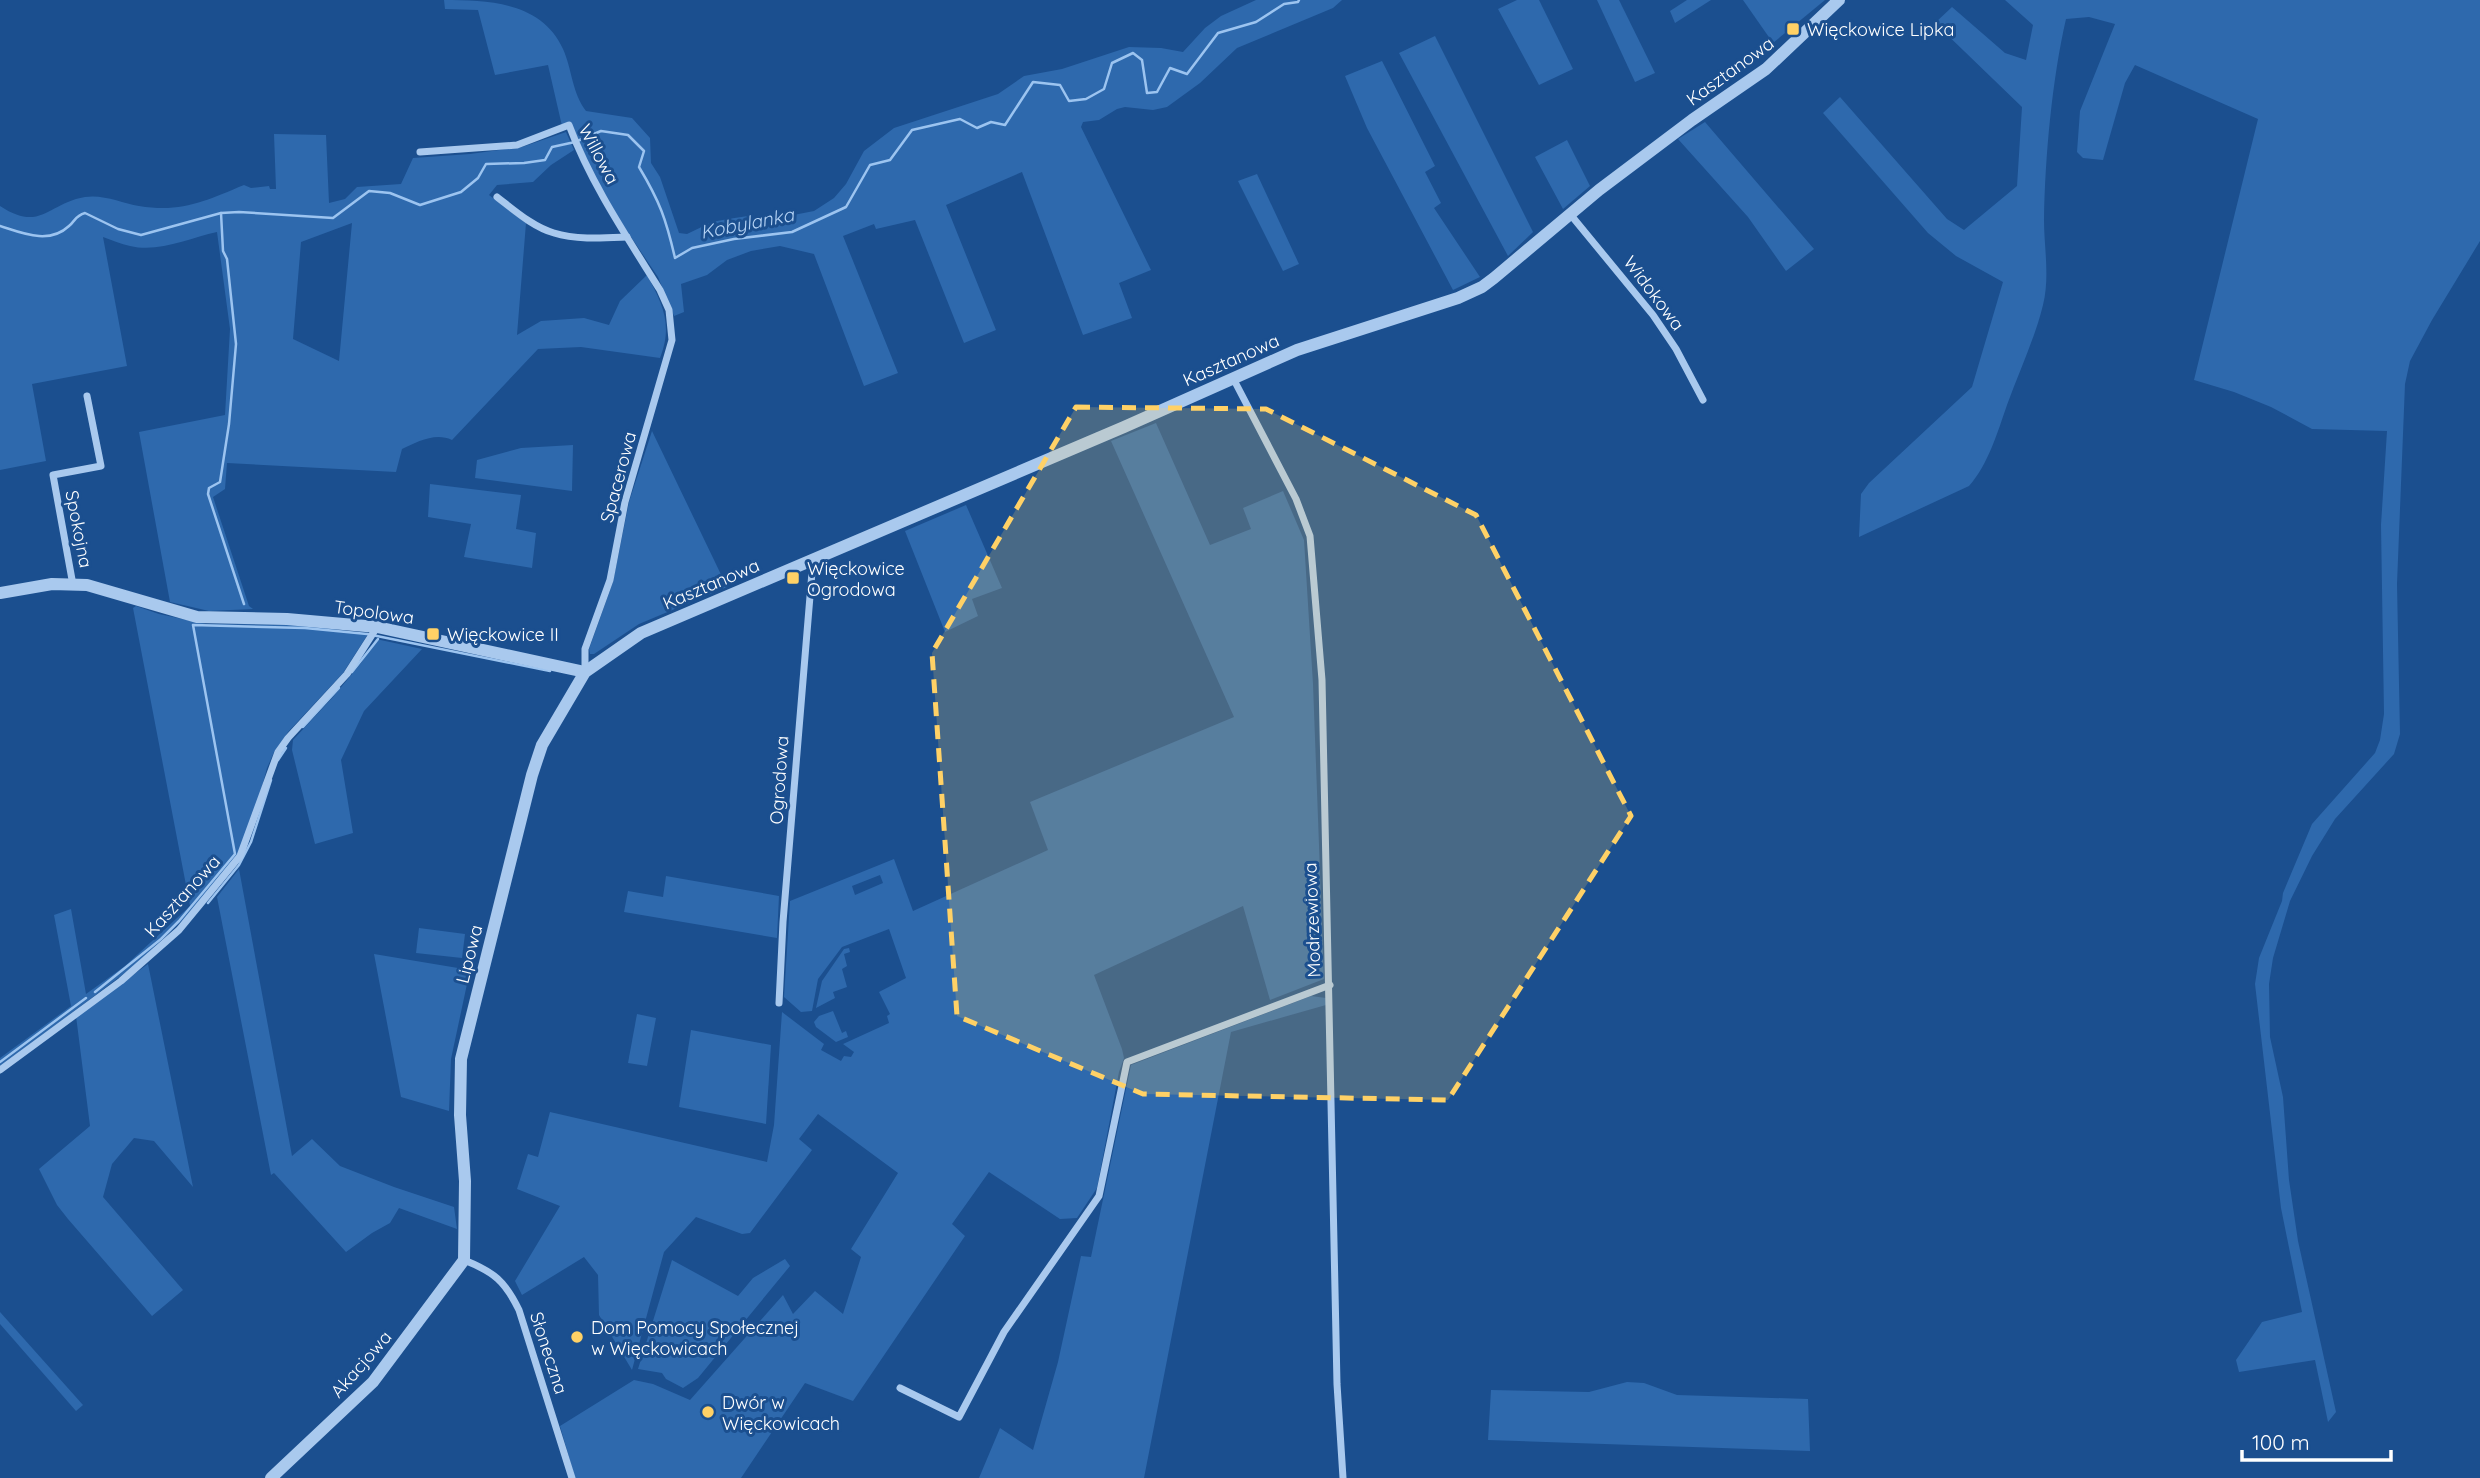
<svg xmlns="http://www.w3.org/2000/svg" width="2480" height="1478" font-family="Quicksand,sans-serif">
<style>
.green{fill:#2e69ad;fill-rule:evenodd}
.lines{fill:none;stroke-linecap:round;stroke-linejoin:round}
.stream{stroke:#9cc4f0;stroke-width:2.5}
.minor{stroke:#a9c9ee;stroke-width:7}
.tertiary{stroke:#a9c9ee;stroke-width:12}
.marked{fill:#ffd166;fill-opacity:0.2;stroke:#ffd166;stroke-width:5;stroke-dasharray:14 9;stroke-linejoin:round}
.poi-dot{fill:#ffd166;stroke:#1b4f8f;stroke-width:2.5}
.labels{text-anchor:middle;dominant-baseline:central;stroke-width:6;stroke-linejoin:round;paint-order:stroke}
.poi-label{font-size:18px;fill:#fff;stroke:#1b4f8f;text-anchor:start}
.street-label{font-size:18px;fill:#fff;stroke:#1b4f8f}
.water-label{font-size:19px;font-style:italic;fill:#b5d3f5;stroke:#1b4f8f}
</style>
<rect width="100%" height="100%" fill="#1b4f8f"/>
<g class="green">
<path d="M444 0C489 0 542 2 563 49 572 69 572 93 586 111L632 118 650 138 651 163 660 177 679 233 687 234 712 222 728 219 748 216 773 219 814 211 834 198 846 184 864 151 894 128 998 94 1024 76 1062 69 1129 47 1161 48 1183 52 1205 28 1221 16 1256 0H1342L1333 8 1237 48 1200 83 1167 107 1153 110 1125 107 1117 109 1099 120 1083 122 1081 127 1151 270 1119 283 1132 318 1083 335 1022 172 946 205 996 330 964 343 915 220 876 229 874 224 843 236 898 373 864 386 814 254 780 246 751 251 727 260 707 275 681 284 684 312 674 316 658 277 602 194 571 123 562 126 548 65 495 75 478 10 445 9Z"/>
<path d="M1517 0H1539L1573 69 1539 85 1498 9Z"/>
<path d="M1597 0H1619L1655 73 1635 82Z"/>
<path d="M1687 0H1711L1675 23 1670 11Z"/>
<path d="M1743 0H1825L1773 43Z"/>
<path d="M2005 0H2480V241L2432 320 2410 361 2405 384 2397 584 2400 734 2394 754 2335 819 2312 856 2290 901 2273 958 2269 984 2270 1037 2283 1097 2289 1180 2298 1241 2336 1412 2328 1422 2315 1360 2239 1372 2236 1360 2262 1322 2302 1312 2281 1208 2255 984 2259 958 2282 901 2283 893 2312 824 2375 753 2380 740 2384 714 2381 525 2387 431 2312 429 2271 407 2234 392 2194 380 2258 119 2135 65 2125 83 2103 160 2083 158 2077 152 2080 111 2115 24 2089 17 2066 19C2052 80 2045 157 2044 220 2044 247 2050 277 2043 305 2035 338 2019 372 2007 405 1998 431 1988 465 1969 486L1859 537 1861 494 1869 483 1972 387 2003 282 1956 256 1928 233 1823 113 1840 97 1947 219 1964 230 2017 186 2022 107 1935 23 1952 7 2005 53 2026 60 2033 25Z"/>
<path d="M1435 36 1533 232 1508 256 1399 53Z"/>
<path d="M1382 61 1435 166 1425 172 1441 203 1434 208 1480 277 1453 290 1367 128 1345 76Z"/>
<path d="M1705 122 1814 249 1786 271 1748 217 1678 139Z"/>
<path d="M566 132 574 150 551 165 533 182 497 185 489 195 526 223 517 335 541 321 584 318 609 325 620 301 647 275C663 305 673 325 660 358L581 347 538 349 452 440C435 432 417 442 402 449L396 472 227 463 225 489 213 497 249 606 253 609 209 611 170 602 139 432 225 415 230 329 217 232C189 238 159 253 130 246 121 244 112 240 103 237L127 366 32 384 46 461 0 470V206C41 233 48 203 85 197 103 194 122 203 139 206 182 213 205 201 244 185L251 188 269 186 270 189H276L274 134 326 135 329 203 345 199 357 187 401 184 413 158 470 154 522 147ZM352 223 339 361 293 339 301 242Z"/>
<path d="M1567 140 1590 186 1563 209 1535 157Z"/>
<path d="M1257 174 1299 264 1283 271 1238 181Z"/>
<path d="M1156 423 1210 545 1251 529 1243 508 1283 491 1304 540 1313 684 1324 979 1270 1000 1243 906 1094 975 1122 1049 1124 1058 1119 1072 1097 1188 1077 1218 1060 1219 989 1172 952 1224 965 1236 853 1401 805 1383 741 1478H575L560 1426 634 1380 653 1384 690 1400 783 1295 793 1314 815 1291 843 1314 861 1257 851 1249 898 1173 818 1114 799 1139 812 1150 750 1233 742 1234 696 1217 664 1252 632 1370 599 1315 598 1275 584 1257 522 1295 515 1281 560 1206 517 1189 528 1154 538 1157 550 1112 767 1162 774 1125 782 1012 824 1044 821 1050 841 1061 844 1056 851 1057 854 1052 843 1044 889 1023 887 1016 890 1014 879 992 906 978 889 929 842 947 818 979 812 1011 801 1012 784 997 790 901 894 859 913 911 1048 850 1030 802 1234 717 1111 441ZM880 875 883 883 855 895 852 886Z"/>
<path d="M652 431 727 587 639 624 594 654H590L589 649 613 582 629 502Z"/>
<path d="M573 445 572 491 475 478 477 460 521 448Z"/>
<path d="M430 484 521 495 516 529 536 533 532 568 464 557 471 524 428 517Z"/>
<path d="M966 505 1002 588 972 599 978 616 945 632 905 531Z"/>
<path d="M136 606 159 614 206 624 305 625 368 634 343 673 288 732 274 752 267 768 258 802 238 854 186 917 134 966 0 1067V1058L71 1006 54 915 71 909 86 994 125 966 190 906 133 608Z"/>
<path d="M376 639 422 649 364 711 341 760 353 833 315 844 292 750 293 740 333 697 361 663Z"/>
<path d="M239 869 292 1156 312 1139 340 1166 394 1187 454 1207 457 1229 399 1208 390 1223 372 1233 346 1252 274 1173 271 1175 217 897Z"/>
<path d="M666 876 779 896 777 938 624 912 628 891 663 897Z"/>
<path d="M419 928 465 934 462 958 416 953Z"/>
<path d="M849 948 850 952 844 954 847 966 842 969 847 987 833 992 835 998 816 1008 822 981 844 949Z"/>
<path d="M374 954 470 970 451 1059 449 1111 401 1097Z"/>
<path d="M148 964 193 1187 154 1141 134 1138 112 1164 103 1197 183 1290 152 1316 68 1219 57 1205 39 1169 90 1126 76 1016Z"/>
<path d="M1311 996 1326 998V1005L1231 1032 1144 1478H979L1000 1428 1033 1450 1058 1362 1081 1256 1091 1257 1131 1065Z"/>
<path d="M833 1011 842 1033 846 1031 848 1037 836 1042 816 1027 814 1022 819 1016Z"/>
<path d="M637 1014 656 1018 647 1066 628 1063Z"/>
<path d="M691 1030 771 1045 766 1124 679 1107Z"/>
<path d="M785 1259 790 1266 698 1378 683 1388 666 1379 662 1373 638 1369 672 1260 738 1296 753 1278Z"/>
<path d="M0 1312 83 1405 76 1411 0 1324Z"/>
<path d="M1627 1382 1644 1383 1677 1395 1808 1399 1810 1451 1488 1440 1491 1390 1589 1392Z"/>
</g>
<g class="lines">
<g class="stream">
<path d="M221 213 223 251 227 259 236 344 229 424 220 482 209 488 208 494 244 604"/>
<path d="M0 226C22 233 49 245 69 226 76 220 75 216 85 213L118 229 141 235 221 213 239 212 333 218 369 191 390 193 420 205 461 192 478 178 486 164 524 163 545 160 552 147 575 142 601 131 628 135 644 151 639 167C660 202 666 219 675 258L692 248 734 239 792 232 846 207 870 165 890 160 912 130 960 119 977 128 991 122 1005 125 1033 82 1060 85 1069 101 1086 99 1104 89 1112 63 1133 53 1142 60 1147 93 1157 92 1170 68 1187 74 1218 33 1256 22 1284 4 1298 2 1299 0"/>
<path d="M352 672 378 639"/>
<path d="M303 727 339 688"/>
<path d="M278 760 286 748"/>
<path d="M208 903 239 865 251 842 271 780"/>
<path d="M95 992 161 939 179 921 235 854 193 625 305 628 367 634 550 671"/>
<path d="M0 1062 86 998"/>
</g>
<g class="minor">
<path d="M420 152 517 145 569 125C591 184 627 237 660 290L669 310 672 340 625 502 610 580 585 649V671"/>
<path d="M497 197C514 210 533 227 554 233 576 240 604 238 627 237"/>
<path d="M1570 214 1653 315 1676 349 1703 400"/>
<path d="M1234 380 1296 499 1310 536 1322 680 1337 1384 1343 1478"/>
<path d="M73 585 53 475 101 466 87 396"/>
<path d="M779 1003 783 922 813 560"/>
<path d="M0 1070 121 981 179 930 240 856 278 752 288 738 347 674 377 627"/>
<path d="M464 1260C494 1272 505 1281 519 1310L572 1478"/>
<path d="M900 1388 959 1417 1004 1332 1099 1196 1127 1062 1330 985"/>
</g>
<g class="tertiary">
<path d="M0 593 52 584 87 585 197 617 287 619 377 627 585 672"/>
<path d="M271 1478 373 1382 464 1260 465 1181 460 1115 461 1059 532 775 542 745 585 672 641 633 1124 427 1297 350 1458 298 1482 287 1494 278 1599 190 1692 120 1766 69 1839 0"/>
</g>
</g>
<path class="marked" d="M1076 407 1266 409 1476 515 1631 816 1448 1100 1143 1094 957 1016 932 653Z"/>
<g class="poi-dot">
<rect x="1786" y="22" width="14" height="14" rx="3.5"/>
<rect x="786" y="571" width="14" height="14" rx="3.5"/>
<rect x="426" y="627" width="14" height="14" rx="3.5"/>
<circle cx="577" cy="1337" r="7"/>
<circle cx="708" cy="1412" r="7"/>
</g>
<g class="labels">
<g class="poi-label">
<text x="1807" y="29">Więckowice Lipka</text>
<text x="807" y="568">Więckowice<tspan x="807" dy="21">Ogrodowa</tspan></text>
<text x="447" y="634">Więckowice II</text>
<text x="591" y="1327">Dom Pomocy Społecznej<tspan x="591" dy="21">w Więckowicach</tspan></text>
<text x="722" y="1402">Dwór w<tspan x="722" dy="21">Więckowicach</tspan></text>
</g>
<g class="street-label">
<text transform="translate(1730 71) rotate(-36)">Kasztanowa</text>
<text transform="translate(599 154) rotate(62)">Willowa</text>
<text transform="translate(1654 293) rotate(53)">Widokowa</text>
<text transform="translate(1231 360) rotate(-24)">Kasztanowa</text>
<text transform="translate(618 477) rotate(-75)">Spacerowa</text>
<text transform="translate(79 529) rotate(79)">Spokojna</text>
<text transform="translate(711 584) rotate(-23)">Kasztanowa</text>
<text transform="translate(374 612) rotate(8)">Topolowa</text>
<text transform="translate(779 780) rotate(-86)">Ogrodowa</text>
<text transform="translate(182 896) rotate(-48)">Kasztanowa</text>
<text transform="translate(1312 920) rotate(-92)">Modrzewiowa</text>
<text transform="translate(469 954) rotate(-76)">Lipowa</text>
<text transform="translate(549 1353) rotate(72)">Słoneczna</text>
<text transform="translate(361 1364) rotate(-49)">Akacjowa</text>
</g>
<g class="water-label">
<text transform="translate(747 223) rotate(-11)">Kobylanka</text>
</g>
</g>
<path d="M2242 1450v10h149v-10" fill="none" stroke="#ffffff" stroke-width="3.5"/>
<text x="2252" y="1450" font-size="21" fill="#ffffff" stroke="#1b4f8f" stroke-width="5" paint-order="stroke">100 m</text>
</svg>
